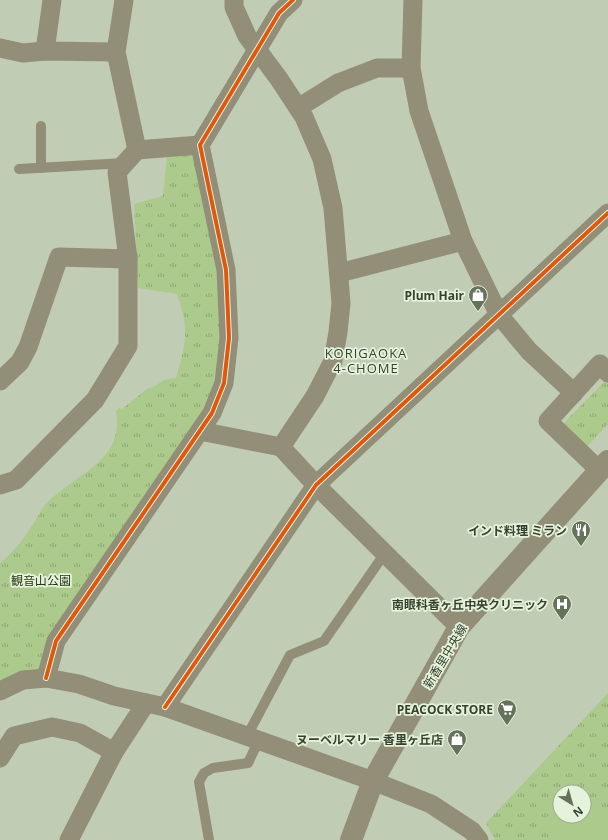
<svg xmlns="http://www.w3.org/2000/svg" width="608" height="840" font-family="'Open Sans','Noto Sans JP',sans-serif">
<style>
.park{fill:url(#park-tufts);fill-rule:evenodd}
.garden{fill:#acca8c}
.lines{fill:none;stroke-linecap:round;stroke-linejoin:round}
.service{stroke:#928e78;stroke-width:10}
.minor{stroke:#928e78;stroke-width:19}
.tertiary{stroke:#928e78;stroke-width:22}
.cycleway-casing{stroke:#e6f3dc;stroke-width:6}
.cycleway{stroke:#df580e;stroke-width:4}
.labels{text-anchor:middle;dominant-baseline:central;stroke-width:3.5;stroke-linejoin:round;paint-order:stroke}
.poi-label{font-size:12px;font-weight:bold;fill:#37412e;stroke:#e6f3dc;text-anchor:end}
.park-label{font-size:12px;fill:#25380e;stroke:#e6f3dc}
.street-label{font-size:12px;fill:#37412e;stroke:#e6f3dc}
.neighbourhood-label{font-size:13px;letter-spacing:1px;fill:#37412e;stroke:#e6f3dc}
</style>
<defs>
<pattern id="park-tufts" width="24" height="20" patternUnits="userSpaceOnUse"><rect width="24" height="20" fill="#acca8c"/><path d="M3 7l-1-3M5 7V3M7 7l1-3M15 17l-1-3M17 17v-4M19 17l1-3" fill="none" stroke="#8da673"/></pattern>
</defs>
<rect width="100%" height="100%" fill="#c0ccb4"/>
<g class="park">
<path d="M195 151 220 270 223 338 218 382 207 410 42 673 0 684V563C14 553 26 535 35 521 39 515 42 508 47 503 74 474 125 462 116 411L119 408 122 409 147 389 155 386 164 380 176 378C180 364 186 345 185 331 185 318 181 306 177 294L138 288 134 204 163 196 167 156Z"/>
<path d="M607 379 608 380V424L584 450 560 427Z"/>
<path d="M608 693V840H495L486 823ZM560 792H584V816H560Z"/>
</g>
<path class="garden" d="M584 807H608V840H550L545 817 560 813V816H584Z"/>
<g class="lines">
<g class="service">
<path d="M41 168V126"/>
<path d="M19 169 125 163"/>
<path d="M247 736 290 655 324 641 385 553"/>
<path d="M209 840 199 782 204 773 213 768 248 763 259 740"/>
</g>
<g class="minor">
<path d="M124 0 116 52 137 150"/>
<path d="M234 0V7L247 36 279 79 304 117 322 159 333 208 341 303 338 332 333 361 315 396 281 447"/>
<path d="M413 0 411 68 419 111 463 241 499 315 529 351 574 393"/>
<path d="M0 48 23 53 45 51 116 52"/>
<path d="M45 51 52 0"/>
<path d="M298 108 338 83 377 68H411"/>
<path d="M339 273 463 241"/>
<path d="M0 381 20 362 28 347 59 257 128 259"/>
<path d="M200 431 281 447 316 485 459 627"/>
<path d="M599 470 548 421 600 364 608 373"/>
<path d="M0 485 16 480 95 400 128 346V259L117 172 137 150 200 145"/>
<path d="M46 678 56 641 212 413 224 383 229 338 226 270 200 145 279 13 293 0"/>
<path d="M0 691 23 680 46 678 79 684 114 696 165 707 373 781 431 804 472 831 479 840"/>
<path d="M165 707 316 485 608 213"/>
<path d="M0 758 14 736 52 727 80 733 114 752"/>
<path d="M69 840 114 752 146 703"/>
</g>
<path class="tertiary" d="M351 840 373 781 459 627 608 461"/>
<g class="cycleway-casing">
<g id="cycleway">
<path d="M46 678 56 641 212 413 224 383 229 338 226 270 200 145 279 13 293 0"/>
<path d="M165 707 316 485 608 213"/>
</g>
</g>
<use href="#cycleway" class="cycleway"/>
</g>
<defs>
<g id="shop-pin" transform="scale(1)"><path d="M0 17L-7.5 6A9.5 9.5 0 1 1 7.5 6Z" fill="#67725d" stroke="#e6f3dc"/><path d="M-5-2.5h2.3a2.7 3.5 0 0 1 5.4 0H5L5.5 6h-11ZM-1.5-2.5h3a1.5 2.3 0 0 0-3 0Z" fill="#fff"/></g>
<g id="restaurant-pin" transform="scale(1)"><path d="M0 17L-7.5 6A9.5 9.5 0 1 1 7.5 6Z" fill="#67725d" stroke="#e6f3dc"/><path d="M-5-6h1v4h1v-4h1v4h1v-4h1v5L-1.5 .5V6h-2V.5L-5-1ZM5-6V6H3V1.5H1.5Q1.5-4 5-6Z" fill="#fff"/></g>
<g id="hospital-pin" transform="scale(1)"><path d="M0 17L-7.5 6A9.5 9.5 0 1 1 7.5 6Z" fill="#67725d" stroke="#e6f3dc"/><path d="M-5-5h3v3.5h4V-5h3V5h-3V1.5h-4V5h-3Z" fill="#fff"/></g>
<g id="supermarket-pin" transform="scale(1)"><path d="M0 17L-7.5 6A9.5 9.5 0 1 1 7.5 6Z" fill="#67725d" stroke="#e6f3dc"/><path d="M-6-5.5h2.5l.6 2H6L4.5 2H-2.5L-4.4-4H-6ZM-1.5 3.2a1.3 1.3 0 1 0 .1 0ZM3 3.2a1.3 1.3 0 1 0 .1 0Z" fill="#fff"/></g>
</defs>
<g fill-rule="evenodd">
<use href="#shop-pin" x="478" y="295"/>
<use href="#restaurant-pin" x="581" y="530"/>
<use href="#hospital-pin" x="562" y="604"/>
<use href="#supermarket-pin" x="507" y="709"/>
<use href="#shop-pin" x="457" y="739"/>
</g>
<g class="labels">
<g class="poi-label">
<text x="464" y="295">Plum Hair</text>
<text x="567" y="530">インド料理 ミラン</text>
<text x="548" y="604">南眼科香ヶ丘中央クリニック</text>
<text x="493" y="709">PEACOCK STORE</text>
<text x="443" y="739">ヌーベルマリー 香里ヶ丘店</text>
</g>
<g class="park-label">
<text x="41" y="580">観音山公園</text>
</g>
<g class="street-label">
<text transform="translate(445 656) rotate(-59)">新香里中央線</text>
</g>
<g class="neighbourhood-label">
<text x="366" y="353">KORIGAOKA<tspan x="366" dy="15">4-CHOME</tspan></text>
</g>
</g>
<g transform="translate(572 804) rotate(143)"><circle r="19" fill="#e6f3dc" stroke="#a0ac96"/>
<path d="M0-3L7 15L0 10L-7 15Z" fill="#67725d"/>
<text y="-6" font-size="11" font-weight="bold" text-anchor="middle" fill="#37412e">N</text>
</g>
</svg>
